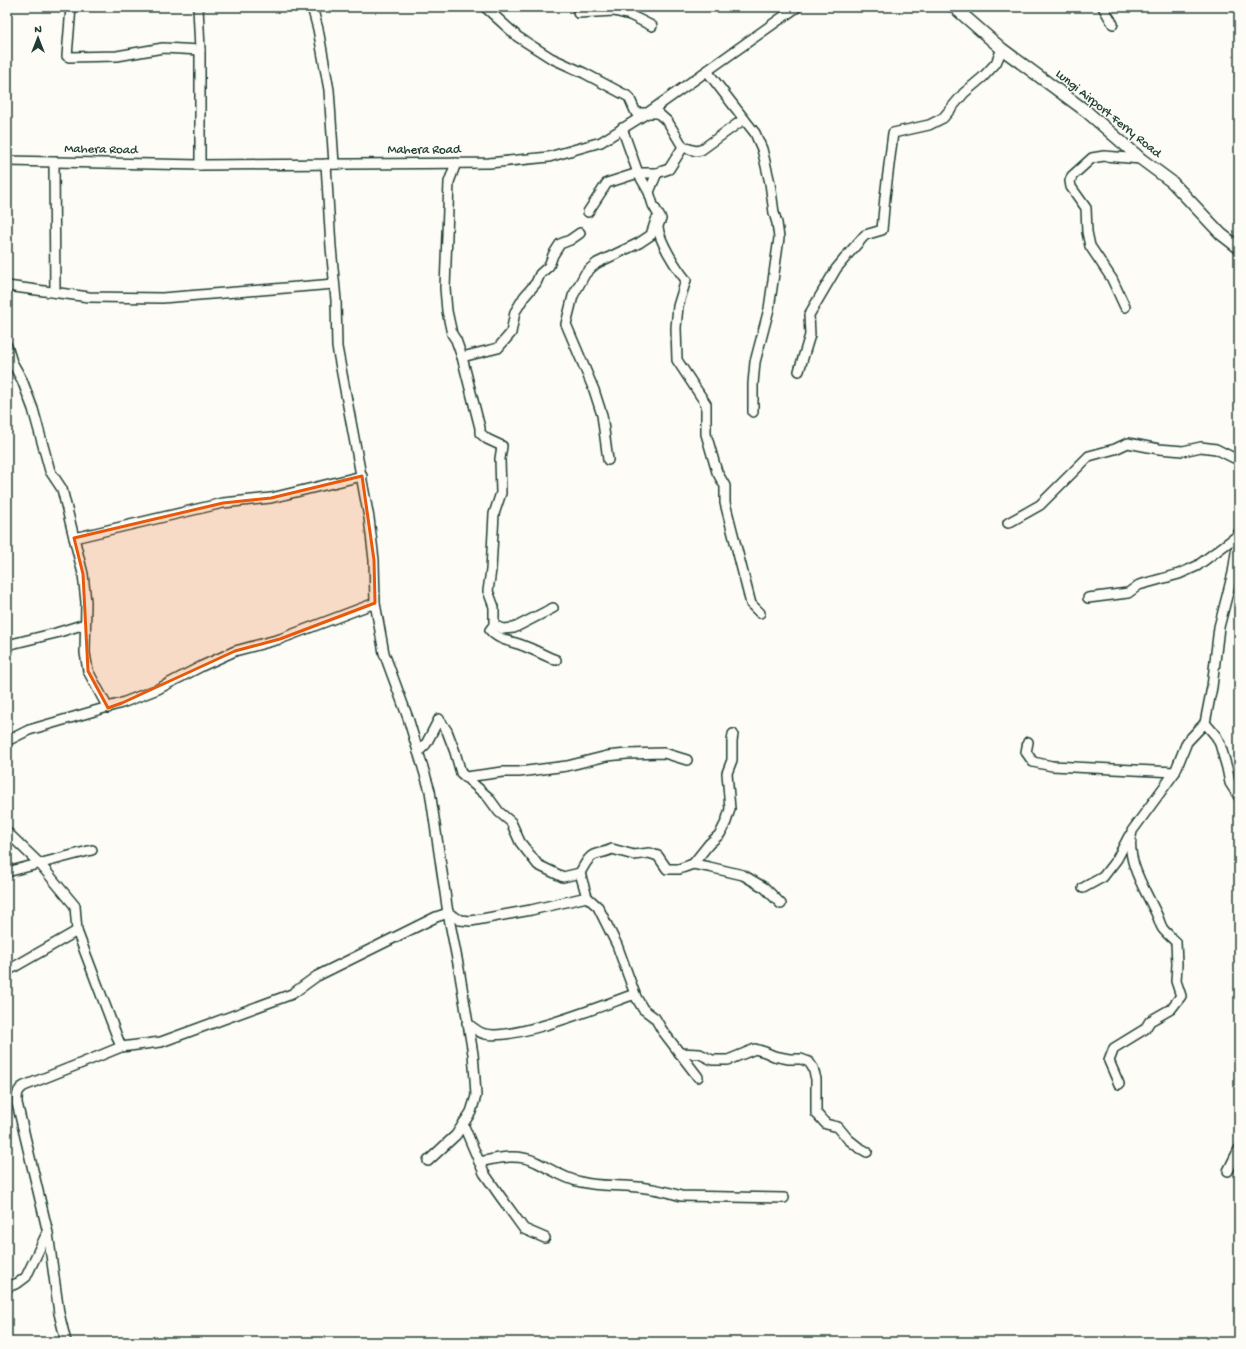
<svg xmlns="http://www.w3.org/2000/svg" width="1246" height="1349" font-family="'Gochi Hand',sans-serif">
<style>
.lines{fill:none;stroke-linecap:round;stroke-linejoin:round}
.minor-casing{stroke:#1f3d34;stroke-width:12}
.major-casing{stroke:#1f3d34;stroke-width:14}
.minor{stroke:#fdfcf7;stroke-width:9}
.major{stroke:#fdfcf7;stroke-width:11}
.marked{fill:#e8590c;fill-opacity:0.2;stroke:#e8590c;stroke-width:3;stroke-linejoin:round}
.labels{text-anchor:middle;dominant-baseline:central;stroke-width:3;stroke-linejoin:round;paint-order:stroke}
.street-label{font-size:13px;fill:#1f3d34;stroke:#fdfcf7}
</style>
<rect width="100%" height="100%" fill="#fdfcf7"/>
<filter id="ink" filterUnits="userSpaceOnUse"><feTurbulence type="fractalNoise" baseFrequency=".025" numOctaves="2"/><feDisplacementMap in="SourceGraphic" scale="8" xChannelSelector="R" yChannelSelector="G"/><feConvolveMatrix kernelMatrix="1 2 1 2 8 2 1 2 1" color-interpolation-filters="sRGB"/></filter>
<g filter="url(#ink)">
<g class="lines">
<g class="minor-casing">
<g id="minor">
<path d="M71 7 67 56 69 57 117 56 163 48 200 50"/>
<path d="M198 7 200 50V165"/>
<path d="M312 7 318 29 329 90 334 164"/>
<path d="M485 7 518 37 551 58 584 73 629 97 636 113H658L668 122 683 147 669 169 657 173H638L622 128"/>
<path d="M1103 7 1113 24"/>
<path d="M578 13 614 11 630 15 652 26"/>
<path d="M630 15 629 10 636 7"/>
<path d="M744 119 755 133 762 149 770 183 774 213 777 223 779 238 769 309 755 362 753 384V412"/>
<path d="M683 147 696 151 701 150 744 119 707 71"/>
<path d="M7 161 200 165 489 163 549 157 601 142 649 112 797 7"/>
<path d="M54 163 55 292"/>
<path d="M456 163 449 182 445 288 447 311 452 334 456 340 462 357 480 428V433L487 439 502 446 500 459 501 493 494 514 491 570 488 591 494 607V625L503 629 514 628 553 608"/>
<path d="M326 164 331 247 336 300 337 347 369 518 374 560 375 603 384 653 408 718 430 791 448 913 459 969 473 1054 475 1079 476 1096 471 1112 456 1135 428 1161"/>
<path d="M649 192 657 173"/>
<path d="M588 212 607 183 638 173 649 192 653 205 661 219C660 221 658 225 658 227 659 241 677 269 686 280L678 306 676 328 677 360 706 404V434L717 472 725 486V503L751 604 760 613"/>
<path d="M7 286 89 297 162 298 334 284"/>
<path d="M1125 307 1112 279 1090 246 1087 232 1086 208 1071 187 1070 181 1072 176 1092 158 1104 156 1141 159"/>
<path d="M7 346 12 362 22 380 33 409 50 471 62 489 83 574 86 602 85 653 88 671 108 708"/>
<path d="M462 357 498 348 511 333 515 312 524 297 536 283 540 274 549 266 553 255 560 244 570 240 580 233"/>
<path d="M799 371 810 335 809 315 836 269 850 252 865 235 882 230 885 197 893 133 929 125 943 118 964 93 983 77 996 63 1002 49"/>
<path d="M608 460 602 415 594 390 566 324 573 296 585 274 591 268 597 263 639 243 651 235 656 220"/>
<path d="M1008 523 1040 505 1089 456 1115 449 1128 443 1159 449 1183 451 1201 447 1216 449 1234 458 1239 456"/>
<path d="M1239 532 1233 573 1219 627 1212 687 1205 723 1216 736 1220 744 1227 768 1230 783 1239 797"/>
<path d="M74 538 223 503 271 498 362 476"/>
<path d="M1088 598 1128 593 1139 585 1179 574 1197 566 1237 536"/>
<path d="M494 625 490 630C499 641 512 641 524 646 535 650 545 656 556 660"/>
<path d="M7 645 56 633 85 624"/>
<path d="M7 741 29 730 122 703 158 689 202 666 235 651 280 639 375 603"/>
<path d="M1028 742 1026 752 1033 762 1052 766 1175 772"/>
<path d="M466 777 503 772H519L567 766 607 756 627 754 664 753 687 760"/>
<path d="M7 832 40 864 75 906 77 931 121 1047"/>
<path d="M693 864 709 844 720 834 726 822 730 809 727 773 732 760V741L733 734"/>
<path d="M7 872 92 850"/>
<path d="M580 873C584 866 588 856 596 854 602 852 607 852 612 849L634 855 649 853 658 856 667 869H679L693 864 709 867 743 875 765 888 781 904"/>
<path d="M1083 888 1103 877 1117 859 1129 836"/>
<path d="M587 897 598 907 617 945 636 997 643 1009 655 1018 662 1030 698 1077"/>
<path d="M7 971 77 931"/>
<path d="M467 1023C472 1027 479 1033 485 1034 515 1041 603 1005 635 994"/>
<path d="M679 1053 700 1054 712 1060H728L755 1049 765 1052 774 1056 789 1059H801L809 1062 813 1068 816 1079V1113L826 1124 838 1127 848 1139 858 1147 867 1152"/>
<path d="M1119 1084 1109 1061 1114 1048 1145 1029 1150 1021 1171 1009 1181 996 1176 981 1177 964 1176 942C1172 938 1167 934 1163 929 1160 925 1159 919 1157 915 1145 889 1125 861 1132 831L1175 772 1187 742 1205 723"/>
<path d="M463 1124 484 1173 500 1196 524 1229 545 1238"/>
<path d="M479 1162C498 1158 518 1153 536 1162 551 1169 564 1179 581 1182 596 1186 611 1185 626 1186 645 1187 663 1190 681 1196L784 1198"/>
<path d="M1228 1171 1239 1149"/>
<path d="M7 1287 18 1283 26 1277 47 1233"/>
<path d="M66 1342 59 1313 48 1233 17 1103C17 1095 17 1090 24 1086L82 1063 121 1047 161 1042 292 994 317 976 436 917 448 913 460 920 471 921 531 910 587 897 580 873 563 877 538 865 520 842 511 822 499 812 488 797 461 773 455 752 447 731 439 719 426 744 418 752"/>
</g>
</g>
<g class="major-casing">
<path id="major" d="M954 7 1002 49 1086 111 1141 159 1172 182 1221 234 1239 248"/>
</g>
<use href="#minor" class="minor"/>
<use href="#major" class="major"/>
</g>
</g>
<path class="marked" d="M362 476 374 560 375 603 280 639 235 651 122 703 108 708 88 671 83 574 74 538 223 503 271 498Z"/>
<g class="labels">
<g class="street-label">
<text transform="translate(1108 114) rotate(39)">Lungi Airport Ferry Road</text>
<text transform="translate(101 150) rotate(1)">Mahera Road</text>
<text x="424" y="150">Mahera Road</text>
</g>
</g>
<rect width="1246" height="1349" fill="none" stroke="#fdfcf7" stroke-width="24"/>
<rect x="12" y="12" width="1222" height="1325" fill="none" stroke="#1f3d34" stroke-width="1.5" filter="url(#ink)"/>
<g transform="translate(38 38)" stroke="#fdfcf7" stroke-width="3" paint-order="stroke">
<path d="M0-3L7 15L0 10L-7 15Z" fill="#1f3d34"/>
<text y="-6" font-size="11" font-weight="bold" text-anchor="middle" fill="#1f3d34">N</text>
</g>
</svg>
